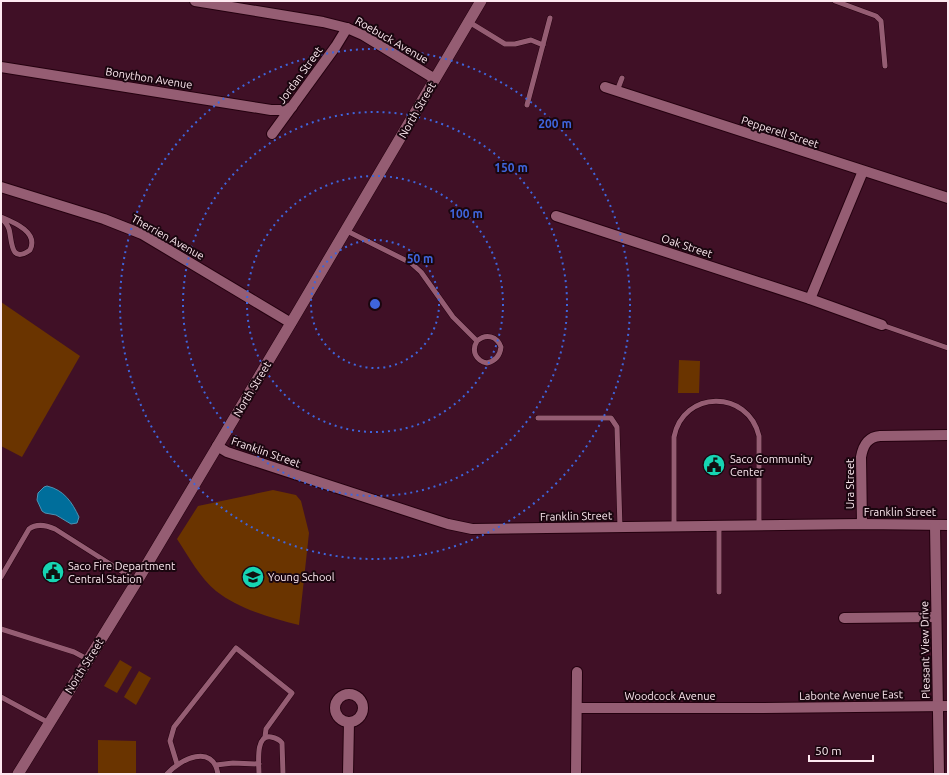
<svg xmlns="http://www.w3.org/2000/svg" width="949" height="775" font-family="Ubuntu,sans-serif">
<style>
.green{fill:#6a3400}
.water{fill:#006e9b;stroke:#4c93b4}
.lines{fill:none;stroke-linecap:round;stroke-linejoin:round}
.service-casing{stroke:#24000f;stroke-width:6}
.minor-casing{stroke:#24000f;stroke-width:12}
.secondary-casing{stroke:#24000f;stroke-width:12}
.service{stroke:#955d73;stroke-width:5}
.minor{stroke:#955d73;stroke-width:10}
.secondary{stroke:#955d73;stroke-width:11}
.ring{fill:none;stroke:#3f65dc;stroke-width:2;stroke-dasharray:2 4}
.labels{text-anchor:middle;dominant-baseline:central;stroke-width:4;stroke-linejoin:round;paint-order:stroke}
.street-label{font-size:11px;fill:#fde9f0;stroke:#1a060f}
.poi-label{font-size:11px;fill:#fde9f0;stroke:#1a060f;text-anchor:start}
.centre{fill:#3f65dc;stroke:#1a060f;stroke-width:2}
.ring-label{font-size:12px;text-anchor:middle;font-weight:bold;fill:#3f65dc;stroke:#1a060f;stroke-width:4;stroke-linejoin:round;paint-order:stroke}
</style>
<rect width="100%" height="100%" fill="#401026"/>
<g class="green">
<path d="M1 302 80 356 22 457 1 446Z"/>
<path d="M679 360 700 361 699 393H678Z"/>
<path d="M273 490 296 495 301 501 309 533 299 625C271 618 239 609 216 591 201 579 188 556 177 539L198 506Z"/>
<path d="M120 660 132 667 117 693 104 686Z"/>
<path d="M139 671 151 678 136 705 124 697Z"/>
<path d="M98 740 136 741V774H98Z"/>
</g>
<path class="water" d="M47 486C64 490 72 502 79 517L77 523 71 524 56 515 45 513 42 511 37 500 38 493 44 487Z"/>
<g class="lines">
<g class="service-casing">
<g id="service">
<path d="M835 1 876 16 881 21 885 66"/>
<path d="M469 22 505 44H515L531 40 543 45"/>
<path d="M617 91 622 78"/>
<path d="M527 105 550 18"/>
<path d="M1 217C13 222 39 232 30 250 10 265 12 239 9 229 7 224 5 221 1 219"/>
<path d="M347 231 411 263 421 272 453 317 477 341C471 351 476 361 487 363 496 361 500 356 501 347 497 336 486 333 477 341"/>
<path d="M882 325 948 348"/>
<path d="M538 418H611L617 427 620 528"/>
<path d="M674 527V437C683 390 748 389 759 436V526"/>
<path d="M1 577 29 529C37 523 46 525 55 529L137 581"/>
<path d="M719 592V527"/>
<path d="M1 629 74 652 89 660"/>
<path d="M1 697 49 723"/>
<path d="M177 764 170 741 174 727 236 648 292 693 266 729 265 737"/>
<path d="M216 765 233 763 259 764"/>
<path d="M167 774C180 759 213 743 218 774"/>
<path d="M259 774C259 764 255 734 271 737 276 738 279 739 282 743L283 774"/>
</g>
</g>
<g class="minor-casing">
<g id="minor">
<path d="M195 1 323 22 347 28 363 35 435 79"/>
<path d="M1 67 271 110H284L292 107"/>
<path d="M605 87 948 198"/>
<path d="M272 134 336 46 347 28"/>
<path d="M1 187 104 219 142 234 291 323"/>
<path d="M556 216 810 299 882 325"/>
<path d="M810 299 863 171"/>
<path d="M217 446 227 452 423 516 448 524 472 529 862 524 948 525"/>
<path d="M862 524 861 457C863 446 867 437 880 436L948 435"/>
<path d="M935 525 939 774"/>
<path d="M844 618 936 617"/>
<circle cx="349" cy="708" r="14"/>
<path d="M577 708H764L948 706"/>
<path d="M348 774 349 722"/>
<path d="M576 774 577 672"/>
</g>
</g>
<g class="secondary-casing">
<path id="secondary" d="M18 774 137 581 291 323 481 1"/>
</g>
<use href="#service" class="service"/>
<use href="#minor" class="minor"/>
<use href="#secondary" class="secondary"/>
</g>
<g class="ring">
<circle cx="375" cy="304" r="64"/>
<circle cx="375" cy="304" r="128"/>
<circle cx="375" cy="304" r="192"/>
<circle cx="375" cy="304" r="255"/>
</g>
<defs>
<g id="civic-disc" transform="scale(1.15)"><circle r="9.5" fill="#16d5b3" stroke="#1a060f"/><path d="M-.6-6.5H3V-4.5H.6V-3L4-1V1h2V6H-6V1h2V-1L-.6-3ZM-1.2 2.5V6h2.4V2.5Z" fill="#111"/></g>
<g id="school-disc" transform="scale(1.15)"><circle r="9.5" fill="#16d5b3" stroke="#1a060f"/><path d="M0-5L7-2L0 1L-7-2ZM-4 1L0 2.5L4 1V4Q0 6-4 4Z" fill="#111"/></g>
</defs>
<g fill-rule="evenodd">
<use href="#civic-disc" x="714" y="465"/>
<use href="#civic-disc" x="53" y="572"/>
<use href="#school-disc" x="253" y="577"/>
</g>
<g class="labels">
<g class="street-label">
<text transform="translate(392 40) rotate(30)">Roebuck Avenue</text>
<text transform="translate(300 75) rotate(-54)">Jordan Street</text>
<text transform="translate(149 78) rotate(9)">Bonython Avenue</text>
<text transform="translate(417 110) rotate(-60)">North Street</text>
<text transform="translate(780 132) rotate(18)">Pepperell Street</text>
<text transform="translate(168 237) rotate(29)">Therrien Avenue</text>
<text transform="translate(687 246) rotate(18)">Oak Street</text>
<text transform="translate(252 389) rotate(-59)">North Street</text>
<text transform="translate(266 452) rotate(19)">Franklin Street</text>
<text transform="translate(850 484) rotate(-90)">Ura Street</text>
<text x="900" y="512">Franklin Street</text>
<text transform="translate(576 516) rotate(-1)">Franklin Street</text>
<text transform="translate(925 650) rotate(-91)">Pleasant View Drive</text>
<text transform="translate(84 666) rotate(-58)">North Street</text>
<text transform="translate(851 695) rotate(-1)">Labonte Avenue East</text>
<text x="670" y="696">Woodcock Avenue</text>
</g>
<g class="poi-label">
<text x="730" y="459">Saco Community<tspan x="730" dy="13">Center</tspan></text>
<text x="68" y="566">Saco Fire Department<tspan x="68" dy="13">Central Station</tspan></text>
<text x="268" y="577">Young School</text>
</g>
</g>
<circle cx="375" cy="304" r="6" class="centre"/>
<g class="ring-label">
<text x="555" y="128">200 m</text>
<text x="511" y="172">150 m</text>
<text x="466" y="218">100 m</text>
<text x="420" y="263">50 m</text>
</g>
<rect width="949" height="775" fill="none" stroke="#fde9f0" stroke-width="4"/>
<path d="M809 755v6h64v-6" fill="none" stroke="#fde9f0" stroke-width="2"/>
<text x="815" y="755" font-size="12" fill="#fde9f0" stroke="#1a060f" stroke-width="3" paint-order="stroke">50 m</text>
</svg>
